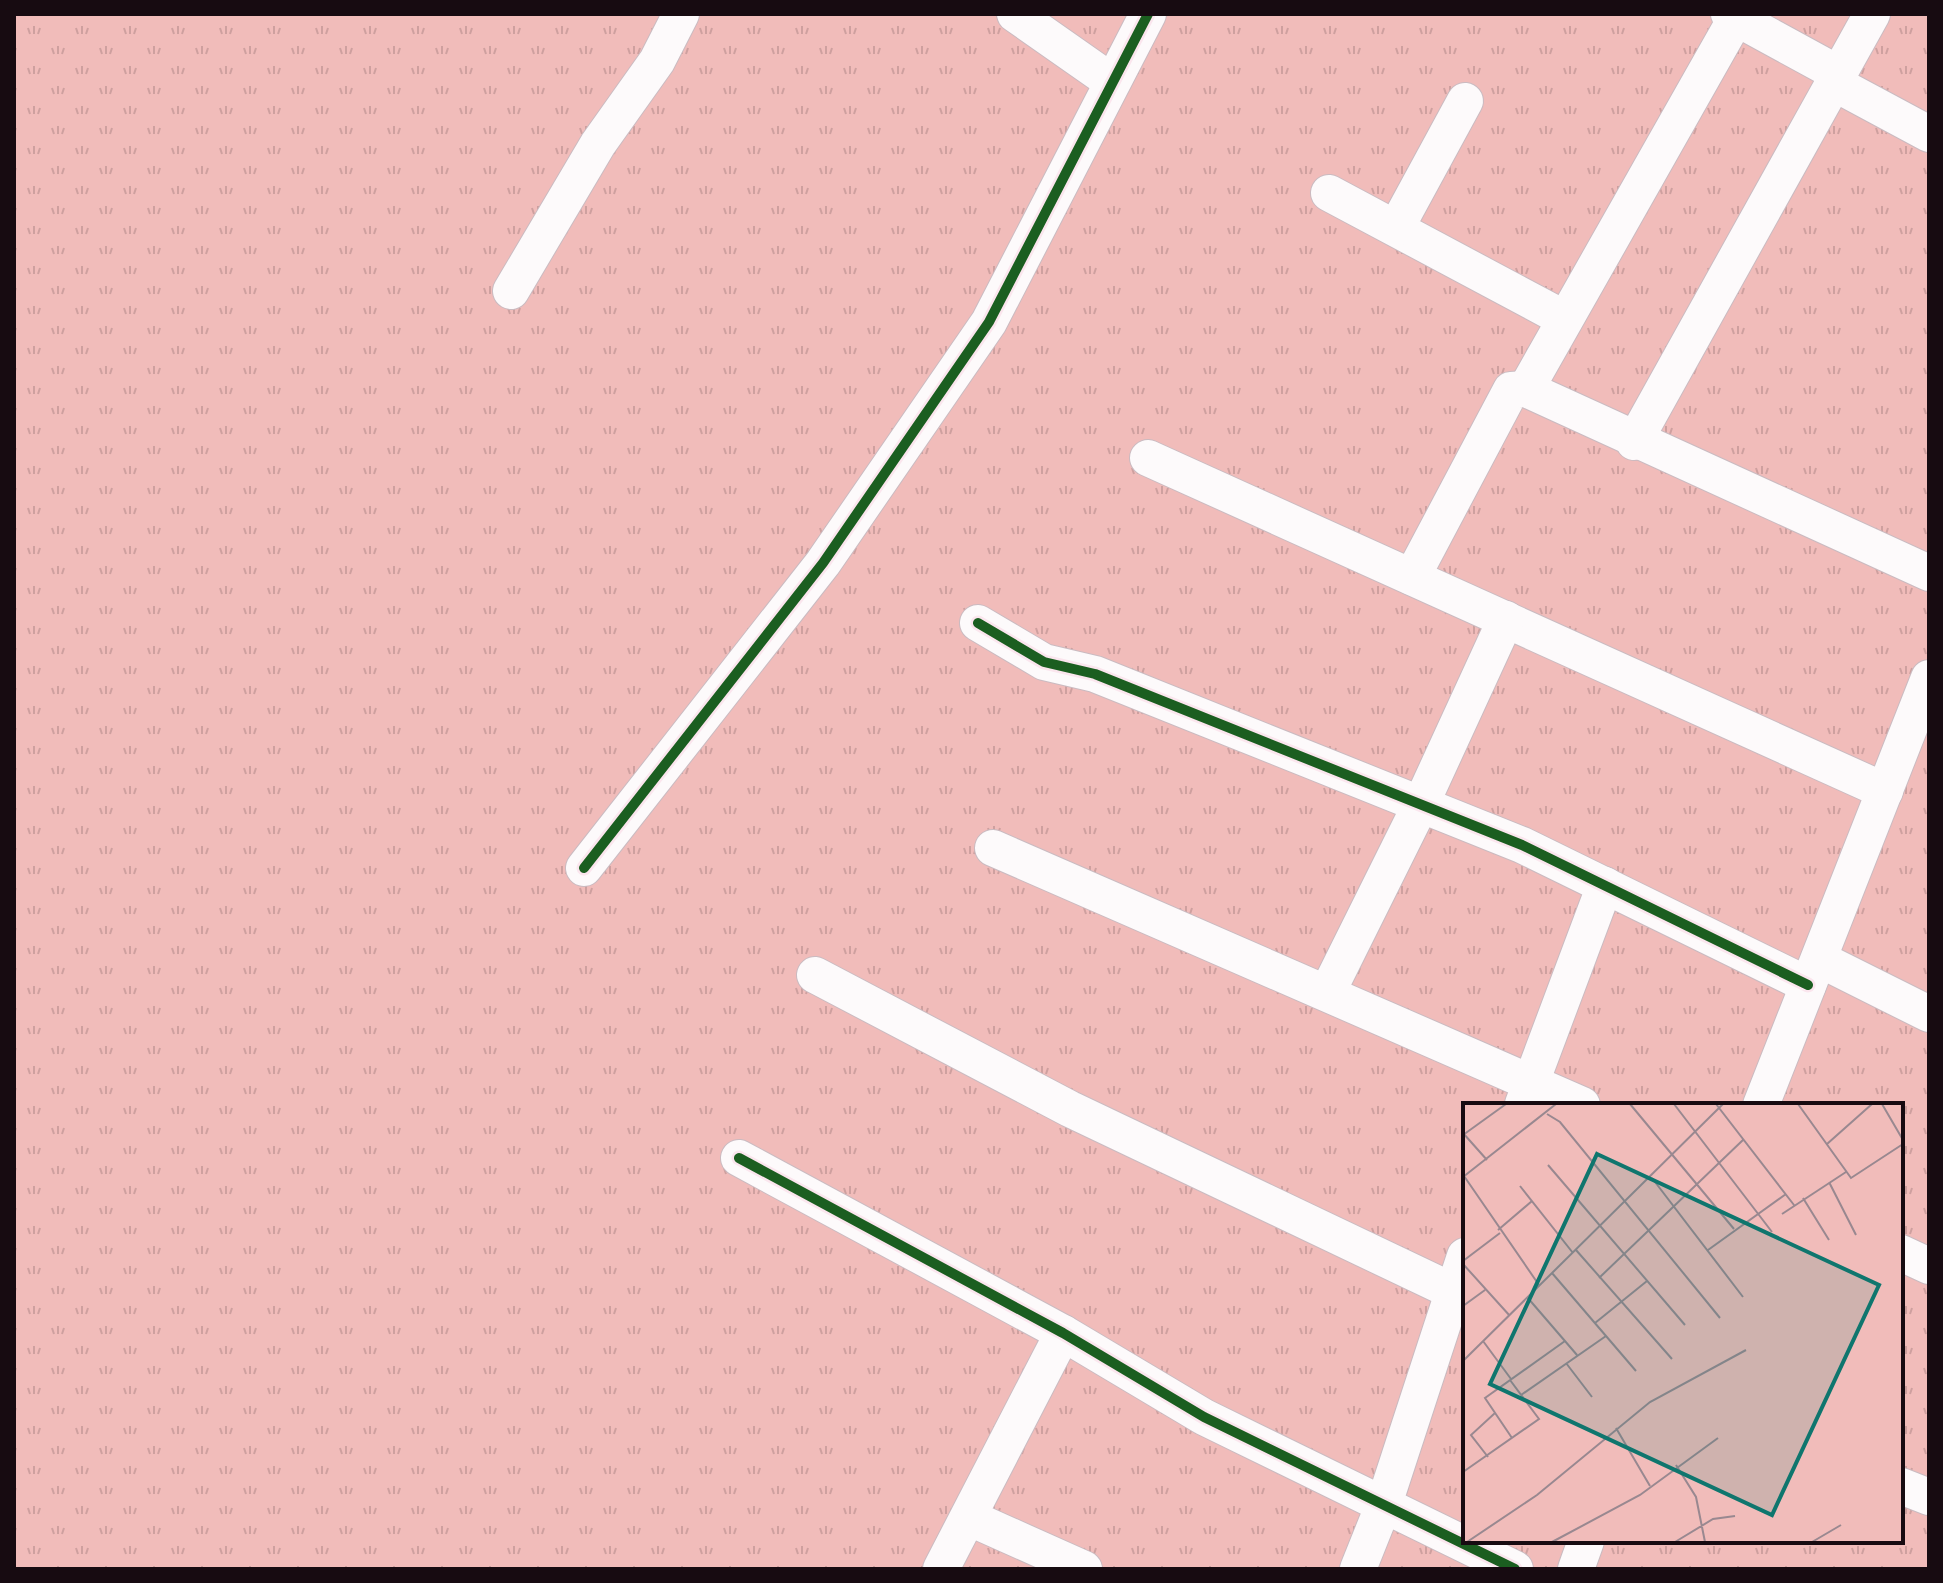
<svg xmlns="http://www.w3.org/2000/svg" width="1943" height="1583" font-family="'Source Serif 4',serif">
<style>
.grass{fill:url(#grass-tufts);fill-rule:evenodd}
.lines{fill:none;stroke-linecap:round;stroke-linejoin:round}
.minor-casing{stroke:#cabbc1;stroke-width:38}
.minor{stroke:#fdfafb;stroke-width:36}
.cycleway-casing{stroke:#fbe6ee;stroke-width:15}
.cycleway{stroke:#1b5e20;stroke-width:10}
.inset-road{fill:none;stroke:#998890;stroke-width:2}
.view{fill:#0f766e;fill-opacity:0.15;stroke:#0f766e;stroke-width:4}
.inset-edge{fill:none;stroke:#170b11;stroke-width:4}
</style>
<defs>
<pattern id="grass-tufts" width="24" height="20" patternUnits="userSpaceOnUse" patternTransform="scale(2)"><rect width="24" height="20" fill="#f1bcba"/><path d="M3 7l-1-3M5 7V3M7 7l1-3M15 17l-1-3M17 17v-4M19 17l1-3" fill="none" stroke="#cea09f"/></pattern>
</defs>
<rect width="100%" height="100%" fill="#efdce4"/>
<path class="grass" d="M14 14H1929V1569H14ZM1465 1105H1901V1541H1465Z"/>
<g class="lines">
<g class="minor-casing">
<g id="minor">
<path d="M1015 14 1112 82"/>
<path d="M1729 14 1839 74"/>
<path d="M1834 83 1929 134"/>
<path d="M1329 193 1565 319"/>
<path d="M1396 228 1465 101"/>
<path d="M511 291 598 144 657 61 681 14"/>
<path d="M1526 389 1736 18"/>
<path d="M1634 442 1872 14"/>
<path d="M1148 458 1885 791"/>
<path d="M1412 577 1511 390 1526 389 1929 573"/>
<path d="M978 623 1044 662 1095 674 1522 845 1808 985"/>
<path d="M993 848 1582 1105"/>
<path d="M584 868 823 563 989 322 1148 14"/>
<path d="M1819 959 1929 1014"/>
<path d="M815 975 1070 1109 1465 1297"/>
<path d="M1327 993 1421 804 1506 619"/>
<path d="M1523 1104 1605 885"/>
<path d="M1761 1105 1929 678"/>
<path d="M739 1158 1063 1333 1204 1417 1515 1569"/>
<path d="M1901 1253 1929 1266"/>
<path d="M1901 1486 1929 1497"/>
<path d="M970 1518 1084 1569"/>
<path d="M941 1569 1063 1333"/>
<path d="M1358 1569 1384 1504 1465 1256"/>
<path d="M1576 1569 1586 1541"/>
</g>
</g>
<use href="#minor" class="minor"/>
<g class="cycleway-casing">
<g id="cycleway">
<path d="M978 623 1044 662 1095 674 1522 845 1808 985"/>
<path d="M584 868 823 563 989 322 1148 14"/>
<path d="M739 1158 1063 1333 1204 1417 1515 1569"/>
</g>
</g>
<use href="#cycleway" class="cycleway"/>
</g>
<g transform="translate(1463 1103)">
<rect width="440" height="440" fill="#efdce4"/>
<path d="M0 1H440V439H0Z" fill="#f1bcba"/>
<path class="inset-road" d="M167 1 271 126M211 1 309 129M253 1 331 102M335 1 388 75 440 41M419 1 440 37M84 11 97 19 257 215M0 30 24 57M0 32 43 1M364 41 409 1M85 62 222 222M1 73 76 182M0 74 93 1M189 75 280 194M366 79 393 132M57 83 110 150M340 95 366 137M319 111 383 69M35 127 69 98M113 147 209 256M245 147 323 91M0 158 37 130M0 161 47 213M89 170 173 268M136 175 281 36M64 194 114 252M0 203 22 187M132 220 184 178M20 238 48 276M0 258 260 1M103 260 129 294M58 292 143 233M153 325 187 383M49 335 22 295 102 238M25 354 8 332 32 310M213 362 233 394 242 439M0 369 76 316 47 277M4 439 74 392 187 299 283 247M89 439 177 392 255 335M212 439 250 416 272 413M349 439 378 422"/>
<path class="view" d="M134 51 416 182 309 412 27 281Z"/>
<rect width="440" height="440" class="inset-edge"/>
</g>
<rect width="1943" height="1583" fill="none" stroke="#170b11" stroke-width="32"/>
</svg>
